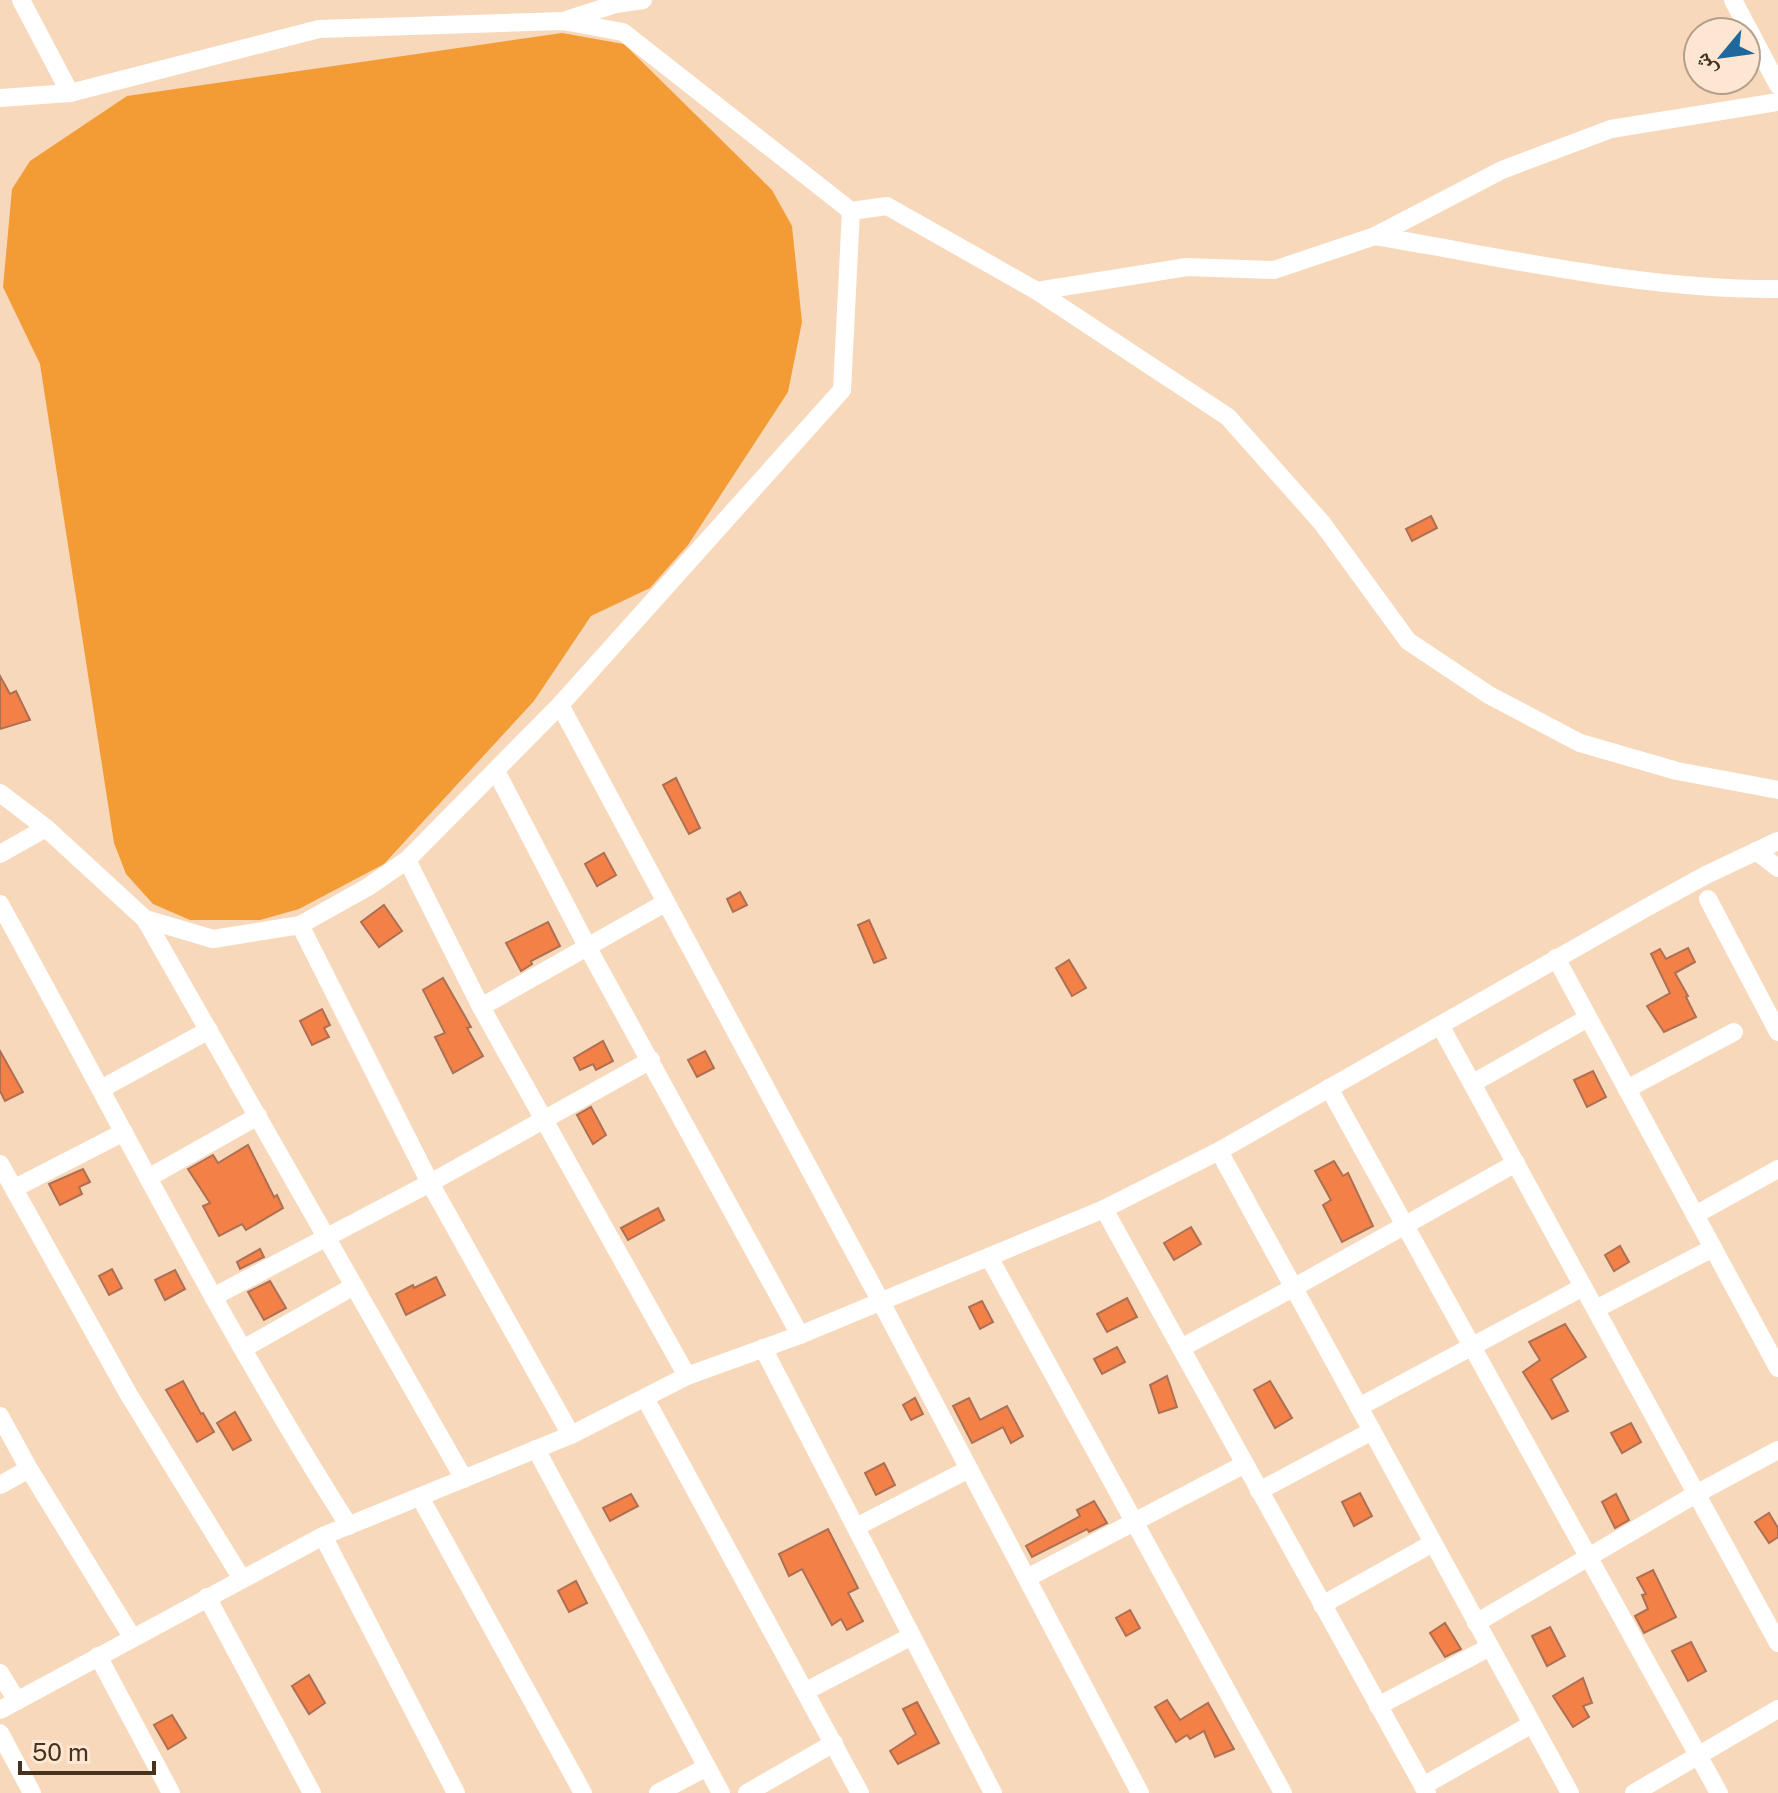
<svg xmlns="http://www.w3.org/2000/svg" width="1778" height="1793" font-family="'Public Sans','Noto Naskh Arabic',sans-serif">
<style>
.green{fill:#f39c36}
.building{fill:#f38047;stroke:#ae7054;stroke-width:2}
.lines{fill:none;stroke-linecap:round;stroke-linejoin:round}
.street{stroke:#fff;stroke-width:18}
</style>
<rect width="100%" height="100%" fill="#f8d8ba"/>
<path class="green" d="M562 33 624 44 772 190 792 226 802 322 788 392 688 545 650 588 591 616 534 701 384 864 299 909 260 920H190L153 904 126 874 114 843 40 364 3 287 12 189 30 161 127 96Z"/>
<g class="building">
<path d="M1431 516 1437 528 1412 541 1406 529Z"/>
<path d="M0 676 10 694 16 691 30 720 0 729Z"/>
<path d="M676 778 700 828 689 834 663 785Z"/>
<path d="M604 853 616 875 597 886 585 864Z"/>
<path d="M740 892 747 905 733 912 727 899Z"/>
<path d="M384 905 402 931 379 947 361 922Z"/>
<path d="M869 920 886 958 874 963 858 925Z"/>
<path d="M548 922 560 946 531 961 532 964 521 971 506 943Z"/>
<path d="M1688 948 1695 962 1675 973 1688 996 1686 997 1696 1017 1664 1032 1647 1006 1670 993 1651 954 1660 949 1666 959Z"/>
<path d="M1069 960 1086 988 1072 996 1056 968Z"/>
<path d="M443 978 471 1027 467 1028 483 1056 453 1073 435 1037 445 1033 423 990Z"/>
<path d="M322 1009 330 1025 324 1028 329 1037 312 1045 300 1021Z"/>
<path d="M603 1041 613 1061 596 1070 593 1064 580 1070 574 1058Z"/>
<path d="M0 1051 23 1092 5 1101 0 1091Z"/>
<path d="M705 1051 714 1068 697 1077 688 1060Z"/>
<path d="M1593 1071 1606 1097 1587 1107 1574 1080Z"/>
<path d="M591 1107 606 1135 593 1144 577 1115Z"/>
<path d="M248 1145 274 1197 277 1195 283 1208 246 1230 242 1224 219 1236 203 1206 210 1203 188 1169 213 1155 218 1163Z"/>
<path d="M1334 1161 1343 1176 1348 1173 1373 1226 1342 1242 1323 1205 1331 1200 1315 1171Z"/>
<path d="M83 1169 90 1182 79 1187 82 1194 60 1205 49 1184Z"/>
<path d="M658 1208 664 1220 628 1240 621 1228Z"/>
<path d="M1191 1227 1201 1244 1174 1260 1164 1243Z"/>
<path d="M1620 1246 1629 1262 1614 1271 1605 1255Z"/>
<path d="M260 1249 264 1257 240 1269 237 1262Z"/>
<path d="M112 1269 122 1288 109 1295 99 1276Z"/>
<path d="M175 1270 185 1289 165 1300 155 1280Z"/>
<path d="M436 1277 445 1295 406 1315 396 1294 413 1285 414 1288Z"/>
<path d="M270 1281 286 1308 264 1320 248 1292Z"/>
<path d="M1127 1298 1137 1317 1107 1332 1097 1314Z"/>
<path d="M982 1301 993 1322 980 1329 969 1307Z"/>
<path d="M1565 1324 1586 1357 1551 1379 1568 1411 1552 1419 1523 1372 1540 1360 1529 1342Z"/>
<path d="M1117 1347 1125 1362 1102 1374 1094 1359Z"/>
<path d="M1167 1376 1177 1407 1159 1413 1150 1385Z"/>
<path d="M183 1381 201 1414 203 1413 214 1432 197 1442 166 1390Z"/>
<path d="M1270 1381 1292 1418 1275 1428 1254 1390Z"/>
<path d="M915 1398 923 1414 911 1420 903 1405Z"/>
<path d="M969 1398 980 1420 1007 1406 1023 1436 1011 1443 1003 1427 972 1443 953 1406Z"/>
<path d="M235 1412 251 1440 233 1450 217 1423Z"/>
<path d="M1631 1423 1641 1442 1622 1453 1611 1433Z"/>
<path d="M884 1463 895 1485 876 1495 865 1473Z"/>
<path d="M1360 1493 1372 1516 1354 1526 1342 1502Z"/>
<path d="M631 1494 638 1506 610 1521 603 1508Z"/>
<path d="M1616 1494 1629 1520 1615 1528 1602 1502Z"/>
<path d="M1094 1501 1107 1523 1089 1532 1087 1529 1032 1557 1026 1546 1080 1516 1077 1510Z"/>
<path d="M1769 1513 1778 1528V1537L1769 1543 1755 1522Z"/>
<path d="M828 1529 858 1588 848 1593 863 1621 847 1630 841 1619 832 1625 802 1569 789 1576 779 1554Z"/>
<path d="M1653 1570 1676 1617 1644 1633 1635 1616 1648 1609 1642 1595 1646 1594 1637 1578Z"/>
<path d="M576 1581 587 1603 569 1612 558 1591Z"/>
<path d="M1130 1610 1140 1628 1126 1636 1116 1618Z"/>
<path d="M1445 1623 1461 1649 1445 1657 1430 1633Z"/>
<path d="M1550 1627 1565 1656 1547 1666 1532 1636Z"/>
<path d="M1691 1642 1706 1671 1688 1681 1672 1651Z"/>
<path d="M309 1675 325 1703 309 1714 292 1686Z"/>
<path d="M1583 1678 1592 1703 1583 1706 1589 1717 1573 1727 1553 1696Z"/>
<path d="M1167 1700 1180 1720 1208 1703 1234 1749 1215 1757 1204 1731 1190 1739 1187 1735 1176 1742 1155 1707Z"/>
<path d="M917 1702 939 1743 898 1764 890 1751 916 1734 903 1709Z"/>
<path d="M172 1715 186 1738 168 1749 154 1725Z"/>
</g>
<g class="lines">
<g class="street">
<path d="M21 0 70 93"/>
<path d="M1733 0 1778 85"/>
<path d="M566 20 616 4 643 0"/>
<path d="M0 98 70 93 319 29 563 21 623 32 851 211 887 206 1037 291 1228 417 1322 523 1408 641 1489 695 1580 743 1677 771 1778 790"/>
<path d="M1375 236C1508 258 1642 290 1778 289"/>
<path d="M1037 291 1187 267 1274 270 1375 236 1502 170 1611 129 1778 102"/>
<path d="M560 705 881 1302 1140 1793"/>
<path d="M496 771 588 948 800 1335"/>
<path d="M0 793 46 828 145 919 213 939 300 925 368 887 407 860 560 705 842 390 851 211"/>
<path d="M1756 851 1778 868"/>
<path d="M0 854 46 828"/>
<path d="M407 860 481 1007 687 1376"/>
<path d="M1708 899 1778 1032"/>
<path d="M0 904C115 1112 221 1325 349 1526"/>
<path d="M145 919 464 1479"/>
<path d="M300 925 430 1183 571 1435"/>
<path d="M1556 958 1778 1368"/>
<path d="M481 1007 665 903"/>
<path d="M1441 1027 1778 1643"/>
<path d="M1473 1083 1588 1018"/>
<path d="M1329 1088 1719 1793"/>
<path d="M101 1089 209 1030"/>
<path d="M1627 1089 1734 1032"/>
<path d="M1219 1151 1570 1793"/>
<path d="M0 1164 129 1395 242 1579"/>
<path d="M148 1178 258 1116"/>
<path d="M15 1188 124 1132"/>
<path d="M1104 1209 1427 1793"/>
<path d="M1695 1215 1778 1169"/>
<path d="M989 1257 1283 1793"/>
<path d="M213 1297 430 1183 651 1060"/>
<path d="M1596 1309 1713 1248"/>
<path d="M763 1348 993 1793"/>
<path d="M1181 1348 1293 1288 1516 1163"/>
<path d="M243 1349 354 1286"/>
<path d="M645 1398 860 1793"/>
<path d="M1359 1407 1583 1287"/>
<path d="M0 1416 29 1469 132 1637"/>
<path d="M536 1449 721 1793"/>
<path d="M0 1485 29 1469"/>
<path d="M1259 1491 1372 1431"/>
<path d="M420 1497 583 1793"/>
<path d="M856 1527 969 1469"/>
<path d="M323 1536 456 1793"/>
<path d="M1027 1578 1245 1464"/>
<path d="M207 1597 312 1793"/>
<path d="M1322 1605 1433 1543"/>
<path d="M1476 1623 1696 1494 1778 1450"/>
<path d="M98 1656 171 1793"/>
<path d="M0 1673 17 1701"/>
<path d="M806 1691 912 1636"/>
<path d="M1378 1706 1490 1647"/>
<path d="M0 1710 323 1536 571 1435 687 1376 800 1335 1104 1209 1219 1151 1644 909 1706 875 1778 841"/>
<path d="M0 1733 32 1793"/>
<path d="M1423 1786 1532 1724"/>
<path d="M658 1793 707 1767"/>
<path d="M747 1793 834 1743"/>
<path d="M1634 1793 1778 1709"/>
</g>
</g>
<g transform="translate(1722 56) rotate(241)"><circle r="38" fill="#fde7d3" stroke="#b49f8b" stroke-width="2"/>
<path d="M0-6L14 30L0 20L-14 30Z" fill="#20679b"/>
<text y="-12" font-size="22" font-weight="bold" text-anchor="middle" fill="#47321e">ش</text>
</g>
<path d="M20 1761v12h134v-12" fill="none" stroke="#47321e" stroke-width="4"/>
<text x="32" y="1761" font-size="24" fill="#47321e" stroke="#fde7d3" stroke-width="6" paint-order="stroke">50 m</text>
</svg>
